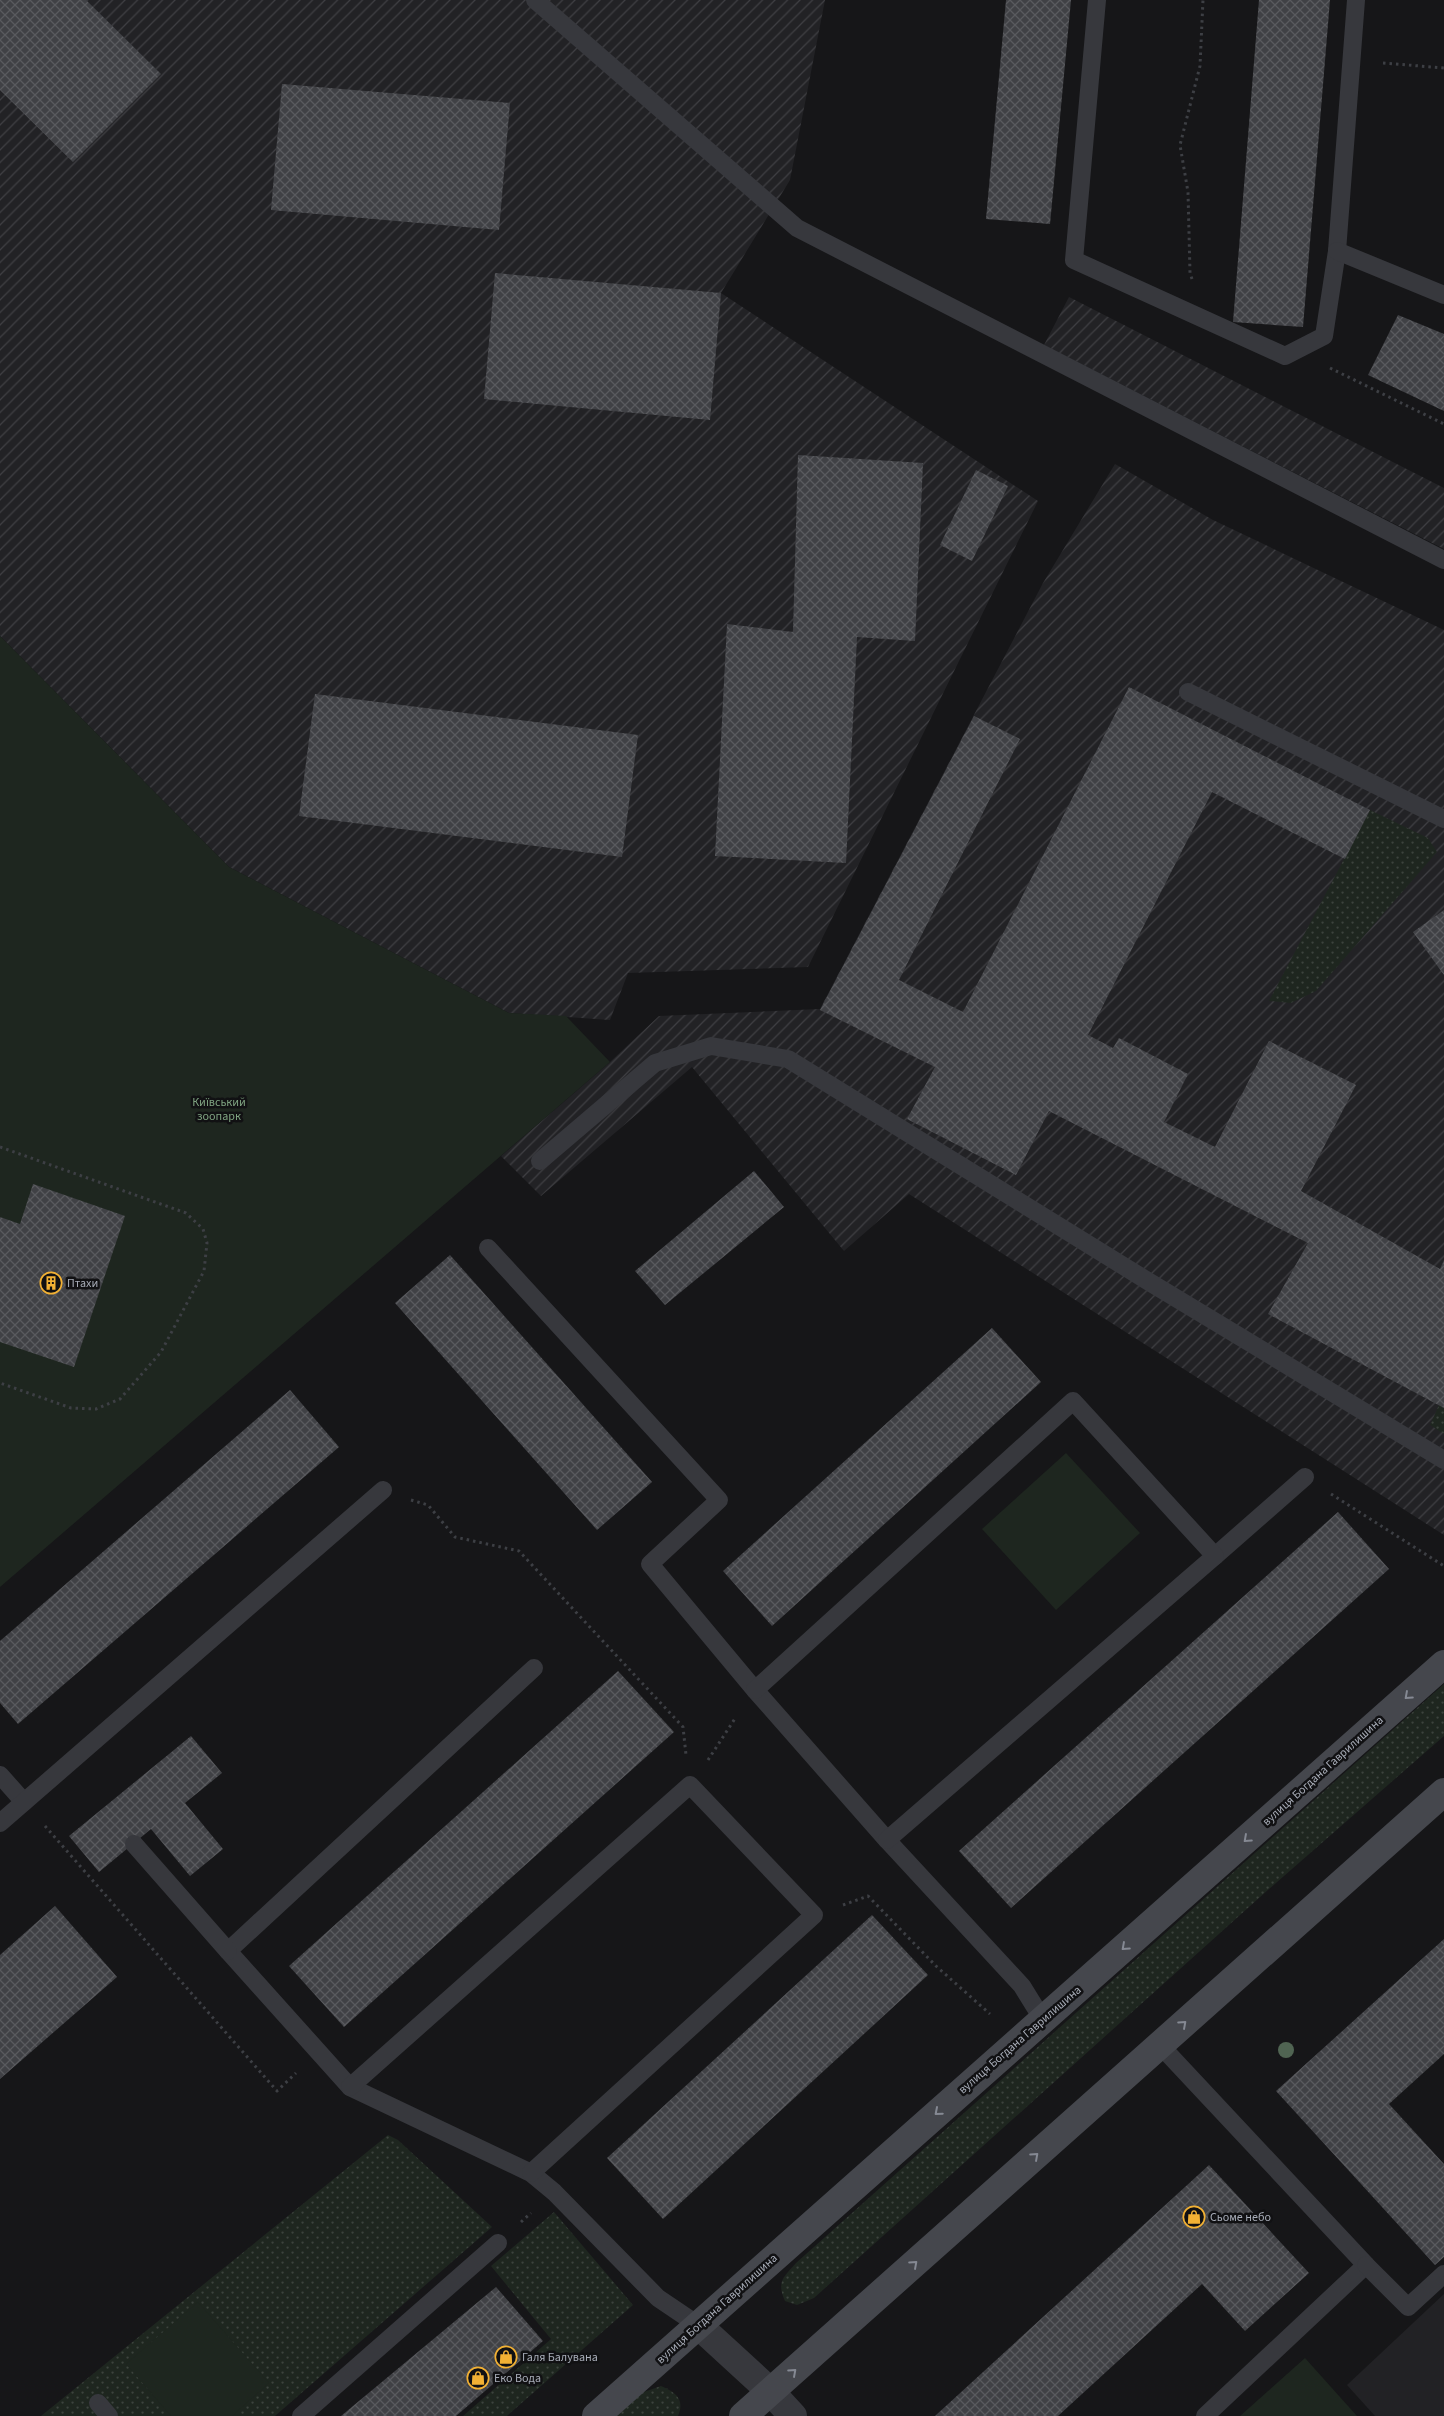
<svg xmlns="http://www.w3.org/2000/svg" width="1444" height="2416" font-family="'Source Sans 3',sans-serif">
<style>
.built{fill:#222225}
.industrial{fill:url(#industrial-furrows)}
.grass{fill:url(#grass-dots)}
.park{fill:#1e261f}
.building{fill:url(#building-cross-hatch)}
.lines{fill:none;stroke-linecap:round;stroke-linejoin:round}
.path{stroke:#3d3f44;stroke-width:3;stroke-dasharray:2.5 4;stroke-linecap:butt}
.lane{stroke:#37383d;stroke-width:18}
.street{stroke:#37383d;stroke-width:28}
.secondary{stroke:#45474d;stroke-width:28}
.tree{fill:#506452}
.oneway{stroke:#858993}
.labels{text-anchor:middle;dominant-baseline:central;stroke-width:5;stroke-linejoin:round;paint-order:stroke}
.park-label{font-size:12px;fill:#7fa381;stroke:#111113}
.poi-label{font-size:12px;fill:#a8adb8;stroke:#111113;text-anchor:start}
.street-label{font-size:12px;fill:#a8adb8;stroke:#111113}
</style>
<defs>
<pattern id="industrial-furrows" width="10" height="10" patternUnits="userSpaceOnUse" patternTransform="scale(1.25)"><rect width="10" height="10" fill="#222225"/><path d="M-1 1l2-2M0 10L10 0M9 11l2-2" fill="none" stroke="#3f3f43"/></pattern>
<pattern id="grass-dots" width="8" height="8" patternUnits="userSpaceOnUse" patternTransform="scale(1.25)"><rect width="8" height="8" fill="#1e261f"/><path d="M2 2h.1M6 6h.1" fill="none" stroke="#3c433d" stroke-width="1.8" stroke-linecap="round"/></pattern>
<pattern id="building-cross-hatch" width="8" height="8" patternUnits="userSpaceOnUse" patternTransform="scale(1.25)"><rect width="8" height="8" fill="#404145"/><path d="M0 0l8 8M0 8l8-8" fill="none" stroke="#595a5e"/></pattern>
</defs>
<rect width="100%" height="100%" fill="#161618"/>
<path class="built" d="M1444 2294V2416H1375L1347 2385Z"/>
<g class="industrial">
<path d="M0 0H825L790 180 721 293 1038 501 808 967 628 973 610 1020 509 1013 229 867 0 636Z"/>
<path d="M1069 297 1444 488V549L1044 345Z"/>
<path d="M1115 464 1213 520 1444 630V1535L909 1194 844 1251 692 1067 541 1196 501 1156 610 1062 659 1016 820 1009 1043 583Z"/>
</g>
<g class="grass">
<path d="M1370 810 1428 838 1437 852 1316 991 1291 1003 1269 1001Z"/>
<path d="M1439 1405 1444 1408V1434L1430 1425Z"/>
<path d="M1444 1684V1736L1269 1889 814 2298 797 2305 785 2301C776 2281 784 2277 796 2263Z"/>
<path d="M388 2135 398 2140 492 2227 275 2416H41Z"/>
<path d="M554 2212 633 2305 507 2416H463L551 2339 491 2266Z"/>
<path d="M661 2386C676 2392 685 2400 678 2416H615L641 2393Z"/>
</g>
<g class="park">
<path d="M0 636 229 867 509 1013 566 1016 610 1062 0 1587Z"/>
<path d="M1066 1453 1140 1533 1056 1610 982 1529Z"/>
<path d="M198 2302 269 2383 232 2416H171L126 2364Z"/>
<path d="M1305 2358 1357 2416H1240Z"/>
</g>
<g class="building">
<path d="M0 0H86L161 74 73 162 0 90Z"/>
<path d="M1006 0H1071L1050 224 986 219Z"/>
<path d="M1259 0H1330L1303 327 1233 322Z"/>
<path d="M282 84 510 103 499 230 271 210Z"/>
<path d="M495 273 721 293 710 420 484 399Z"/>
<path d="M1398 315 1444 334V411L1368 375Z"/>
<path d="M798 455 923 463 915 641 857 637 846 863 715 856 727 624 793 632Z"/>
<path d="M976 470 1008 486 972 561 940 545Z"/>
<path d="M1129 687 1370 810 1345 859 1212 792 1088 1035 1113 1048 1119 1038 1188 1074 1164 1122 1215 1147 1269 1041 1356 1085 1301 1191 1440 1269 1444 1260V1408L1268 1314 1308 1243 1049 1111 1016 1175 907 1119 935 1067 820 1010 974 716 1020 739 899 980 963 1012Z"/>
<path d="M315 694 638 735 622 857 299 816Z"/>
<path d="M1444 910V975L1413 932Z"/>
<path d="M754 1171 784 1207 665 1305 635 1271Z"/>
<path d="M33 1184 125 1216 74 1367 0 1342V1217L20 1224Z"/>
<path d="M450 1255 652 1482 597 1530 395 1303Z"/>
<path d="M992 1328 1041 1382 772 1626 723 1571Z"/>
<path d="M290 1390 339 1447 18 1724 0 1703V1641Z"/>
<path d="M1338 1512 1389 1569 1011 1908 959 1851Z"/>
<path d="M618 1671 674 1732 344 2027 289 1966Z"/>
<path d="M191 1736 222 1773 185 1803 223 1849 190 1876 151 1829 99 1872 69 1836Z"/>
<path d="M55 1906 117 1977 0 2079V1955Z"/>
<path d="M872 1915 928 1975 663 2219 607 2158Z"/>
<path d="M1444 1939V2054L1389 2104 1444 2164V2257L1435 2265 1276 2091Z"/>
<path d="M1209 2165 1309 2273 1245 2331 1202 2284 1058 2416H935Z"/>
<path d="M496 2287 543 2341 456 2416H341Z"/>
</g>
<g class="lines">
<g class="path">
<path d="M1383 63 1444 68"/>
<path d="M1192 279 1190 273 1188 192 1180 145 1200 66 1203 0"/>
<path d="M1330 368 1444 424"/>
<path d="M0 1147 186 1213 203 1229 207 1243 204 1271 161 1352 120 1399 96 1409 71 1408 0 1383"/>
<path d="M1331 1494 1444 1566"/>
<path d="M411 1500 428 1505 455 1537 519 1551 683 1727 686 1755"/>
<path d="M708 1760 736 1717"/>
<path d="M45 1826 277 2091 296 2073"/>
<path d="M843 1905 868 1896 936 1966 990 2014"/>
<path d="M521 2222 531 2213"/>
</g>
<g class="lane">
<path d="M535 0 797 228 1444 560"/>
<path d="M1097 0 1074 260 1285 356 1324 336 1337 251 1356 0"/>
<path d="M1337 251 1444 295"/>
<path d="M1188 692 1444 819"/>
<path d="M540 1161 655 1063 711 1046 788 1059 1151 1283 1444 1460"/>
<path d="M488 1248 719 1500 650 1564 755 1690 887 1840 1022 1986 1043 2020"/>
<path d="M1215 1556 1305 1477"/>
<path d="M534 1668 228 1951 350 2087 531 2173 554 2192 658 2298 698 2325"/>
<path d="M755 1690 1073 1401 1215 1556 887 1840"/>
<path d="M0 1775 24 1802"/>
<path d="M0 1823 383 1490"/>
<path d="M134 1844 228 1951"/>
<path d="M1160 2045 1366 2265 1205 2416"/>
<path d="M350 2087 690 1785 814 1915 531 2173"/>
<path d="M1366 2265 1408 2307 1444 2274"/>
<path d="M98 2403 109 2416"/>
<path d="M301 2416 498 2243"/>
</g>
<path class="street" d="M698 2325 771 2392 793 2416"/>
<g class="secondary">
<path d="M596 2416 1444 1664"/>
<path d="M743 2416 1444 1792"/>
</g>
</g>
<circle class="tree" cx="1286" cy="2050" r="8"/>
<defs><path id="oneway-chevron" d="M-2-3.5L2.5 0L-2 3.5" fill="none" stroke-width="1.6" stroke-linecap="round" stroke-linejoin="round" transform="scale(1.25)"/></defs>
<g class="oneway">
<use href="#oneway-chevron" transform="translate(1408 1696) rotate(138)"/>
<use href="#oneway-chevron" transform="translate(1247 1839) rotate(138)"/>
<use href="#oneway-chevron" transform="translate(1125 1947) rotate(138)"/>
<use href="#oneway-chevron" transform="translate(1183 2024) rotate(-42)"/>
<use href="#oneway-chevron" transform="translate(938 2112) rotate(139)"/>
<use href="#oneway-chevron" transform="translate(1035 2156) rotate(-42)"/>
<use href="#oneway-chevron" transform="translate(914 2264) rotate(-42)"/>
<use href="#oneway-chevron" transform="translate(793 2372) rotate(-42)"/>
</g>
<defs>
<g id="building-ring" transform="scale(1.125)"><circle r="9.5" fill="#111113" stroke="#f2b134" stroke-width="1.5"/><path d="M-4-6H4V6H1V3H-1V6H-4ZM-2.5-4.3h1.7v1.8h-1.7ZM.8-4.3h1.7v1.8H.8ZM-2.5-1h1.7V.8h-1.7ZM.8-1h1.7V.8H.8Z" fill="#f2b134"/></g>
<g id="shop-ring" transform="scale(1.125)"><circle r="9.5" fill="#111113" stroke="#f2b134" stroke-width="1.5"/><path d="M-5-2.5h2.3a2.7 3.5 0 0 1 5.4 0H5L5.5 6h-11ZM-1.5-2.5h3a1.5 2.3 0 0 0-3 0Z" fill="#f2b134"/></g>
</defs>
<g fill-rule="evenodd">
<use href="#building-ring" x="51" y="1283"/>
<use href="#shop-ring" x="1194" y="2217"/>
<use href="#shop-ring" x="506" y="2357"/>
<use href="#shop-ring" x="478" y="2378"/>
</g>
<g class="labels">
<g class="park-label">
<text x="219" y="1102">Київський<tspan x="219" dy="14">зоопарк</tspan></text>
</g>
<g class="poi-label">
<text x="67" y="1283">Птахи</text>
<text x="1210" y="2217">Сьоме небо</text>
<text x="522" y="2357">Галя Балувана</text>
<text x="494" y="2378">Еко Вода</text>
</g>
<g class="street-label">
<text transform="translate(1323 1771) rotate(-42)">вулиця Богдана Гаврилишина</text>
<text transform="translate(1020 2040) rotate(-41)">вулиця Богдана Гаврилишина</text>
<text transform="translate(717 2309) rotate(-42)">вулиця Богдана Гаврилишина</text>
</g>
</g>
</svg>
